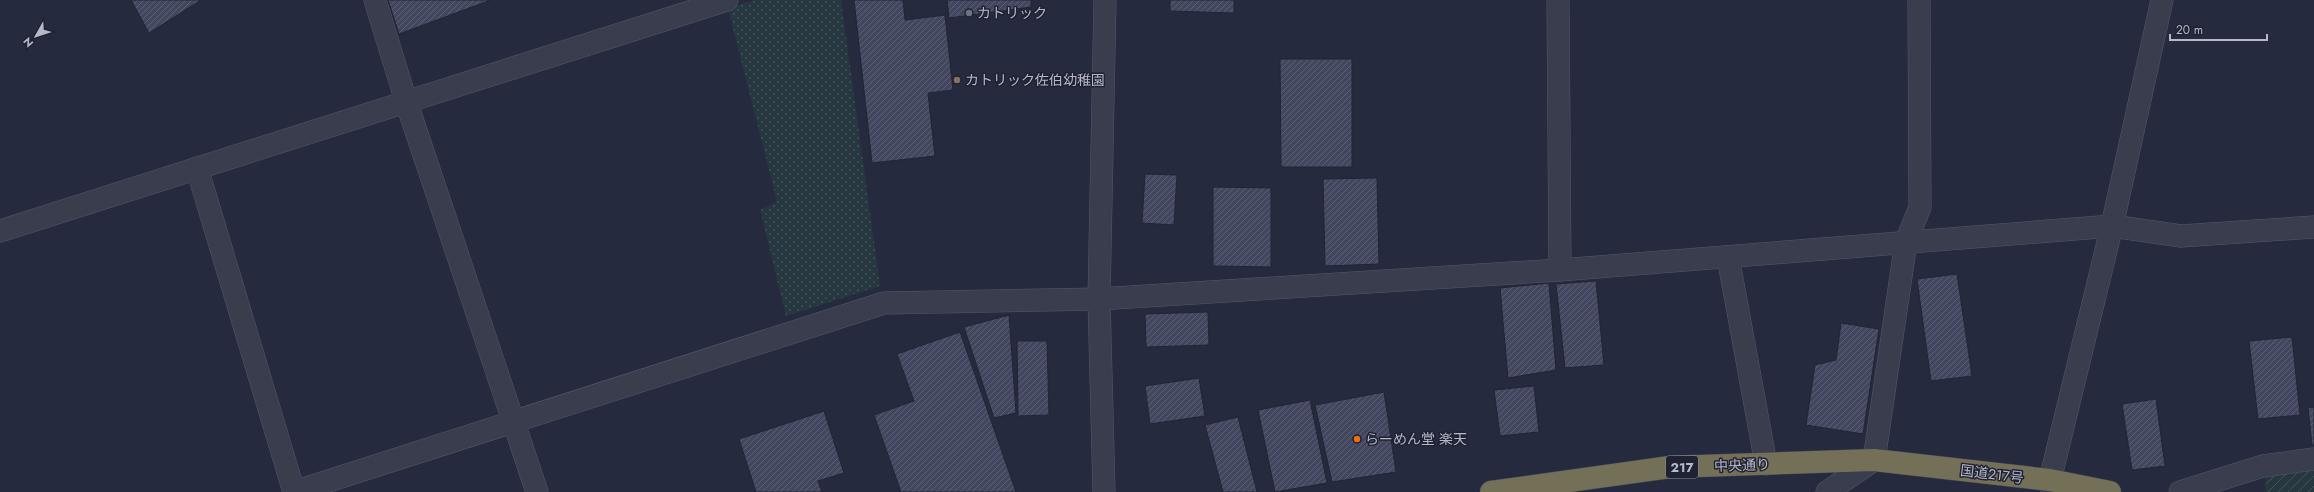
<svg xmlns="http://www.w3.org/2000/svg" width="2314" height="492" font-family="Jost,'Noto Sans JP',sans-serif">
<style>
.park{fill:url(#park-dots)}
.garden{fill:url(#garden-furrows)}
.building{fill:url(#building-hatch);stroke:#202435}
.lines{fill:none;stroke-linecap:round;stroke-linejoin:round}
.minor-casing{stroke:#545869;stroke-width:23}
.highway-casing{stroke:#414556;stroke-width:23}
.minor{stroke:#393d4e;stroke-width:22}
.highway{stroke:#746f57;stroke-width:22}
.worship-dot{fill:#6b7280;stroke:#1e2233;stroke-width:1.5}
.education-dot{fill:#8d6e63;stroke:#1e2233;stroke-width:1.5}
.food-dot{fill:#e8710a;stroke:#1e2233;stroke-width:1.5}
.labels{text-anchor:middle;dominant-baseline:central;stroke-width:3;stroke-linejoin:round;paint-order:stroke}
.shield{fill:#1e2233;stroke:#888b9c;stroke-width:1}
.shield-label{font-size:13px;font-weight:bold;fill:#b6b8c9}
.poi-label{font-size:14px;fill:#b6b8c9;stroke:#1e2233;text-anchor:start}
.street-label{font-size:14px;fill:#b6b8c9;stroke:#1e2233}
</style>
<defs>
<pattern id="park-dots" width="8" height="8" patternUnits="userSpaceOnUse"><rect width="8" height="8" fill="#27373f"/><path d="M2 2h.1M6 6h.1" fill="none" stroke="#445259" stroke-width="1.8" stroke-linecap="round"/></pattern>
<pattern id="garden-furrows" width="10" height="10" patternUnits="userSpaceOnUse"><rect width="10" height="10" fill="#27373f"/><path d="M-1 1l2-2M0 10L10 0M9 11l2-2" fill="none" stroke="#445259"/></pattern>
<pattern id="building-hatch" width="6" height="6" patternUnits="userSpaceOnUse"><rect width="6" height="6" fill="#42465e"/><path d="M-1 1l2-2M0 6l6-6M5 7l2-2" fill="none" stroke="#5b5f74"/></pattern>
</defs>
<rect width="100%" height="100%" fill="#252a3e"/>
<path class="park" d="M755 0H841L880 286 786 316 760 210 777 202 728 8Z"/>
<path class="garden" d="M2314 467V492H2265L2266 476Z"/>
<g class="building">
<path d="M131 0H201L149 33Z"/>
<path d="M388 0H491L399 34Z"/>
<path d="M854 0H903L905 20 945 15 953 90 928 93 935 156 872 163Z"/>
<path d="M947 0H1031V7L949 18Z"/>
<path d="M1170 0H1234V13L1170 11Z"/>
<path d="M1280 59H1352V167H1281Z"/>
<path d="M1145 174 1177 175 1174 225 1142 223Z"/>
<path d="M1377 178 1379 264 1325 266 1323 179Z"/>
<path d="M1213 187 1271 188V267L1213 266Z"/>
<path d="M1957 274 1972 376 1931 381 1917 279Z"/>
<path d="M1596 281 1604 365 1565 368 1556 284Z"/>
<path d="M1549 283 1556 370 1508 378 1500 288Z"/>
<path d="M1208 312 1209 345 1146 347 1145 314Z"/>
<path d="M1009 315 1016 413 994 418 964 327Z"/>
<path d="M1841 323 1879 329 1863 434 1806 425 1815 365 1836 360Z"/>
<path d="M960 332 1016 492H901L874 415 914 401 897 354Z"/>
<path d="M2292 337 2300 415 2258 419 2249 341Z"/>
<path d="M1017 341H1047L1049 415 1018 416Z"/>
<path d="M1199 378 1205 416 1150 424 1145 386Z"/>
<path d="M1534 386 1539 432 1500 436 1494 390Z"/>
<path d="M1384 392 1396 472 1332 482 1315 405Z"/>
<path d="M2156 399 2165 466 2132 470 2122 404Z"/>
<path d="M1310 400 1327 483 1275 492 1258 410Z"/>
<path d="M2314 407V445H2312L2308 408Z"/>
<path d="M824 411 844 473 818 481 822 492H756L739 439Z"/>
<path d="M1238 417 1257 492H1223L1205 425Z"/>
</g>
<g class="lines">
<g class="minor-casing">
<g id="minor">
<path d="M375 0 406 101 537 492"/>
<path d="M1558 0 1560 270"/>
<path d="M197 168 294 492"/>
<path d="M0 231 727 0"/>
<path d="M1728 257 1766 464"/>
<path d="M294 492 884 303 1099 299 1560 270 2112 226 2181 236 2314 227"/>
<path d="M1104 492 1099 299 1105 0"/>
<path d="M1827 492 1874 460 1906 242 1920 207 1919 0"/>
<path d="M2052 492 2050 480 2112 226 2162 0"/>
<path d="M2180 492 2263 466 2314 459"/>
</g>
</g>
<g class="highway-casing">
<path id="highway" d="M1491 492 1670 467 1874 460 2050 480 2110 492"/>
</g>
<use href="#minor" class="minor"/>
<use href="#highway" class="highway"/>
</g>
<circle class="worship-dot" cx="969" cy="13" r="4"/>
<circle class="education-dot" cx="957" cy="80" r="4"/>
<circle class="food-dot" cx="1357" cy="439" r="4"/>
<g class="labels">
<rect class="shield" x="1666" y="456" width="32" height="22" rx="3"/>
<g class="shield-label">
<text x="1682" y="467">217</text>
</g>
<g class="poi-label">
<text x="977" y="13">カトリック</text>
<text x="965" y="80">カトリック佐伯幼稚園</text>
<text x="1365" y="439">らーめん堂 楽天</text>
</g>
<g class="street-label">
<text transform="translate(1742 465) rotate(-2)">中央通り</text>
<text transform="translate(1992 474) rotate(7)">国道217号</text>
</g>
</g>
<g transform="translate(36 36) rotate(231)" stroke="#1e2233" stroke-width="3" paint-order="stroke">
<path d="M0-3L7 15L0 10L-7 15Z" fill="#b6b8c9"/>
<text y="-6" font-size="11" font-weight="bold" text-anchor="middle" fill="#b6b8c9">N</text>
</g>
<path d="M2170 34v6h97v-6" fill="none" stroke="#b6b8c9" stroke-width="2"/>
<text x="2176" y="34" font-size="12" fill="#b6b8c9" stroke="#1e2233" stroke-width="3" paint-order="stroke">20 m</text>
</svg>
